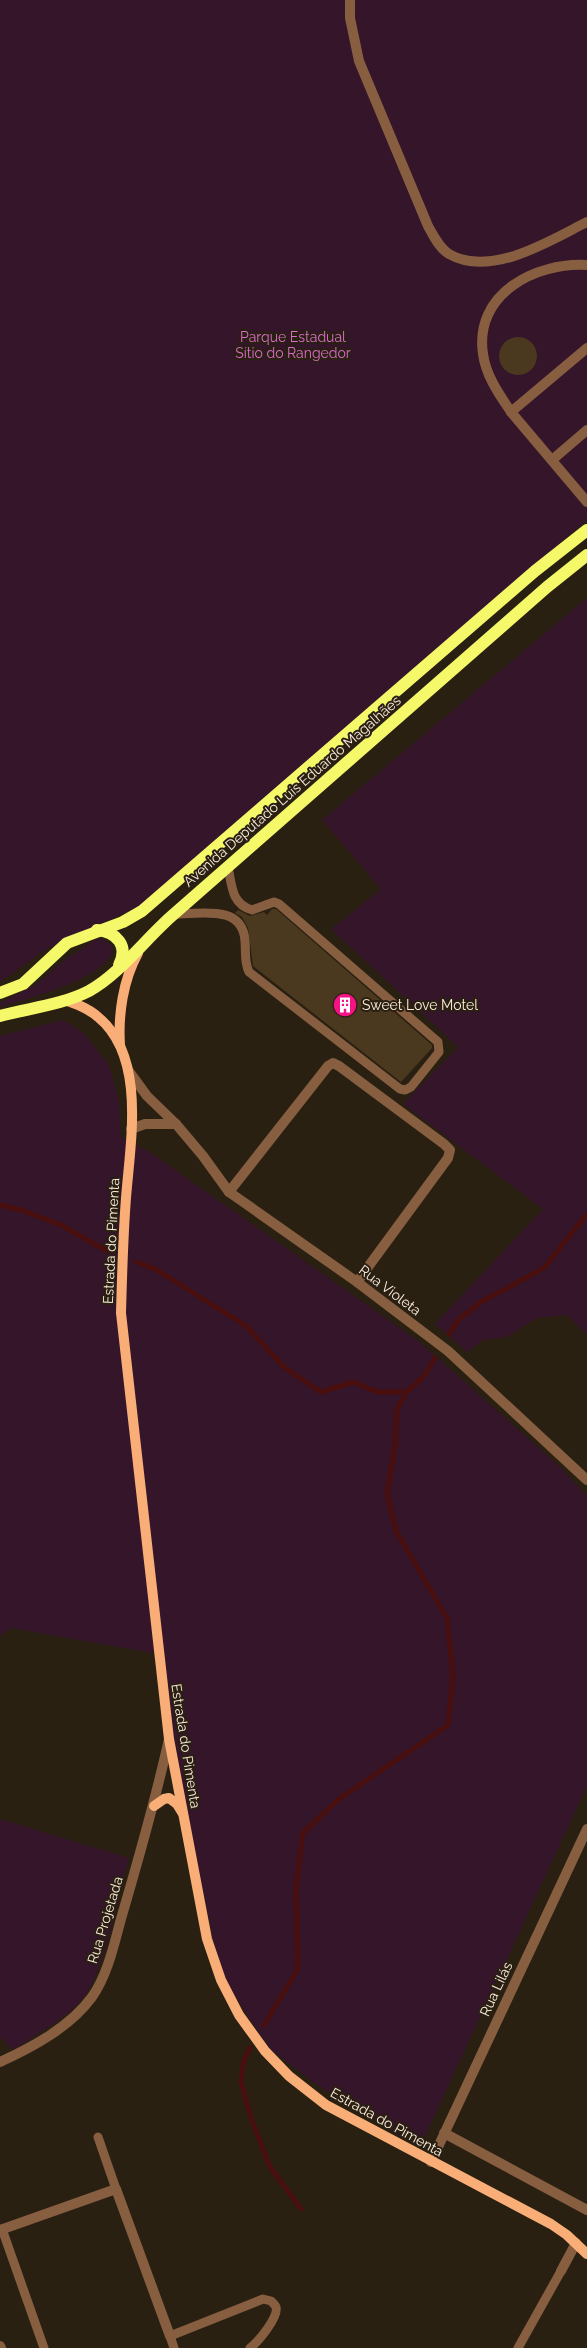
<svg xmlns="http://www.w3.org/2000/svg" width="587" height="2348" font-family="Raleway,sans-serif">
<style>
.green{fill:#341529}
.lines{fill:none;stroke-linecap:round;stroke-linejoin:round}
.stream{stroke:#480f0e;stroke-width:5}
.building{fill:#4a391f}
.service{stroke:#875e40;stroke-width:9}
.pedestrian{stroke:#875e40;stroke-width:10}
.minor{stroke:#875e40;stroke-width:10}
.tertiary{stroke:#875e40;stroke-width:10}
.secondary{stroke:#f9ae78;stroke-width:10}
.primary{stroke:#f5f869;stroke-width:12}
.labels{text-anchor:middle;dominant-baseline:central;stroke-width:4;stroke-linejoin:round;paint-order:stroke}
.park-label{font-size:14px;fill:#dc6acc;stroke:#2a2012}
.street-label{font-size:14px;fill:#fdeddd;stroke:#2a2012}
.poi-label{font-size:14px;fill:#fdeddd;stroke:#2a2012;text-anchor:start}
</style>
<rect width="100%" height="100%" fill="#2a2012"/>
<g class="green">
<path d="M0 0H587V520L139 906 50 947 0 982Z"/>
<path d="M587 598V1335L567 1315 537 1318 507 1337 483 1340 467 1352 435 1324 543 1209 403 1104 458 1047 331 929 381 889 322 820Z"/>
<path d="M96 939H102L111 945 113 952C98 982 31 997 0 1007V1003L37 984 62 962Z"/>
<path d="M63 1020 84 1033 109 1065 119 1101 121 1137 151 1153 420 1342 559 1466 587 1496V1786L420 2147 314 2083 270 2049 241 2006 219 1968 171 1735 164 1655 11 1628 0 1636V1036Z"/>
<path d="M0 1819 129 1858C120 1892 103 1978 81 2001 62 2021 35 2035 13 2050L0 2037Z"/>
</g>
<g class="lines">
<g class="stream">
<path d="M0 1205 24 1211 61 1225 107 1251"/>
<path d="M137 1262 155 1269 246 1326 285 1368 321 1392 353 1382 377 1392H407L423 1377 435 1358"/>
<path d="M449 1334 458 1320 481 1302 544 1268 587 1214"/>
<path d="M264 2025 298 1969 296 1887 303 1833 339 1799 448 1725 453 1676 447 1618 396 1531 387 1493 395 1446 397 1409 407 1392"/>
<path d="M250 2048 244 2060 241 2082 252 2121 270 2167 301 2209"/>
</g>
</g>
<g class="building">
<circle cx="518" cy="356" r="19"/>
<path d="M272 909H276L432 1045V1048L401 1082 253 966 248 928 242 917 235 913 238 910 250 916 264 912 267 915Z"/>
</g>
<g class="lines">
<g class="service">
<path d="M174 914C200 914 243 904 245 941 246 952 244 962 249 972L400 1089 405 1090 411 1087 439 1052 438 1042 279 904 274 902 252 910C231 904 232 885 228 867"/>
<path d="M98 2137 116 2189"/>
<path d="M2 2229 44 2348"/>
<path d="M174 2348 170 2336 263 2299 271 2301C273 2303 275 2305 276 2307 279 2317 258 2342 250 2348"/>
<path d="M518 2348 561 2271"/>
</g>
<g class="pedestrian">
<path d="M350 0V18L359 61 428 226C433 235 439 248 449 254 491 278 549 241 587 222"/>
<path d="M587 348 511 412 587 502"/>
<path d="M511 412C499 394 486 376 483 354 474 294 535 262 587 265"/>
<path d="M552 460 587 430"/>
</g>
<g class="minor">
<path d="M128 1070 147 1096 176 1124 203 1156 229 1192 357 1282 448 1351 587 1480"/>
<path d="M131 1129 145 1124H176"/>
<path d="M229 1192 328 1066 333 1063 339 1066 444 1144 450 1150 448 1158 357 1282"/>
<path d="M444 2133 587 2210"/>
<path d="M431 2162 587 1829"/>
<path d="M0 2230 116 2189 170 2336"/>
<path d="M561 2271 576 2243"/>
<path d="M0 2346 1 2348"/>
</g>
<path class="tertiary" d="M0 2062C33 2047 70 2027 92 1997 109 1973 115 1939 123 1912 140 1854 156 1797 169 1739"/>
<g class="secondary">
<path d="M64 1000C76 1004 88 1008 98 1017 147 1057 130 1144 126 1198 123 1237 122 1274 121 1313L169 1739 207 1939 221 1980 239 2015 265 2051 289 2076 326 2105 551 2224 567 2235 587 2254"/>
<path d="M120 1045C118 1015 123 980 138 953"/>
<path d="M154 1806 164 1799 169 1798 177 1804 182 1812"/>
</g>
<g class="primary">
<path d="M97 930C117 932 129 946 119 965"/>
<path d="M0 993 23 984 67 943 123 922 142 911 535 571 587 530"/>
<path d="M0 1016C29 1008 62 1005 89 991 120 974 147 937 174 914L547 587 587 555"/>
</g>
</g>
<defs>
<g id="building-disc" transform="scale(1.25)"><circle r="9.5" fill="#f41285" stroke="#2a2012"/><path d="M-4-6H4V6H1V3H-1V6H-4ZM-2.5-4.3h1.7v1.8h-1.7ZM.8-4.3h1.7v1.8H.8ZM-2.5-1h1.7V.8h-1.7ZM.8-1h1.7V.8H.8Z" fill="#fff"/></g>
</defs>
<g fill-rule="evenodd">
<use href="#building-disc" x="345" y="1005"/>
</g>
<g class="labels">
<g class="park-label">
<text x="293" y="337">Parque Estadual<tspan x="293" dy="16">Sítio do Rangedor</tspan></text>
</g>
<g class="street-label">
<text transform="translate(292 791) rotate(-41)">Avenida Deputado Luís Eduardo Magalhães</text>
<text transform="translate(111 1241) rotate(-87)">Estrada do Pimenta</text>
<text transform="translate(390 1290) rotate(37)">Rua Violeta</text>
<text transform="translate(186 1746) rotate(81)">Estrada do Pimenta</text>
<text transform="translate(105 1920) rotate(-73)">Rua Projetada</text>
<text transform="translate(496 1989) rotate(-65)">Rua Lilás</text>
<text transform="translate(387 2122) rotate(29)">Estrada do Pimenta</text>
</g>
<g class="poi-label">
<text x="362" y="1005">Sweet Love Motel</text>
</g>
</g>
</svg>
